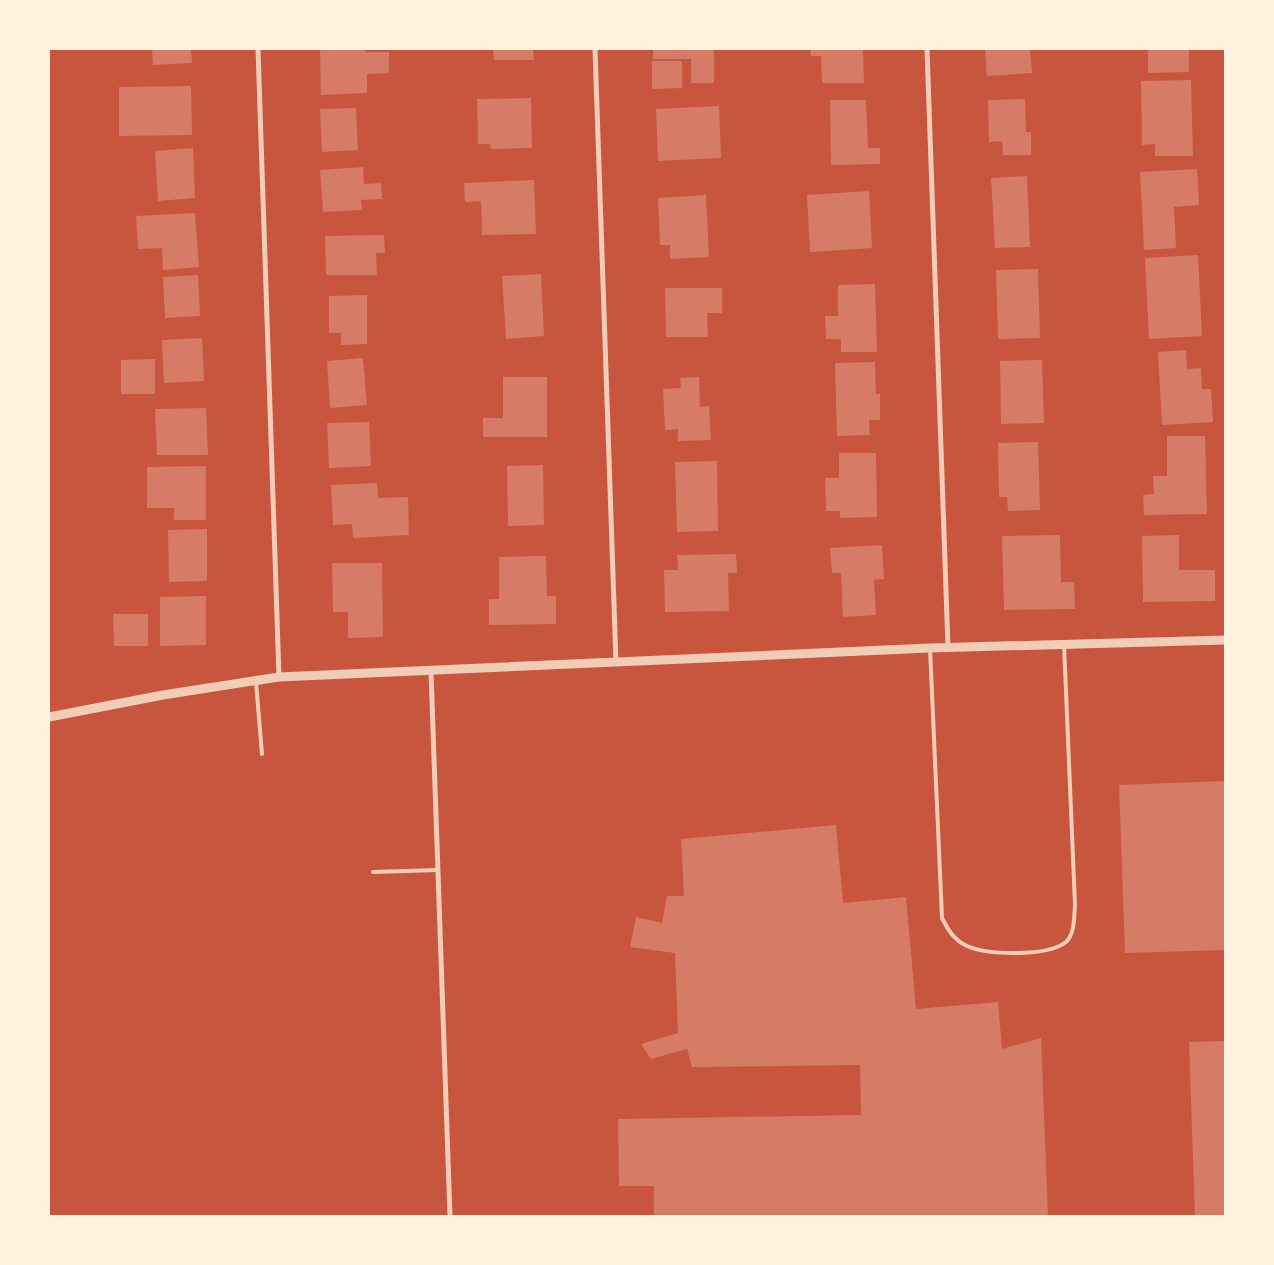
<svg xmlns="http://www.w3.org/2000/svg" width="1274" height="1265" font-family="Montserrat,sans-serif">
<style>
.building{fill:#d67c66}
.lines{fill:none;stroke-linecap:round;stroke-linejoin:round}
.service{stroke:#f1ccb7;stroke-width:4}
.minor{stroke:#f1ccb7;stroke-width:5}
.tertiary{stroke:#f1ccb7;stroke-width:9}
</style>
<rect width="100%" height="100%" fill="#c8553d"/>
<g class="building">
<path d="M152 49H191L192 63 153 65Z"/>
<path d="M320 49H365V52H389V73L367 74V93L321 95Z"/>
<path d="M493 49H533L534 60H494Z"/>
<path d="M653 49H714V83H691V59H653Z"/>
<path d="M810 49H863L864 83H822L821 56H811Z"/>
<path d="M985 49H1030L1032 73 987 76Z"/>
<path d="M1148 49H1189V72L1148 73Z"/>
<path d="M652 61H682V88L652 89Z"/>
<path d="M1191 80 1193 156H1155V144L1142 145 1141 81Z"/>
<path d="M191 86 192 135 119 136V87Z"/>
<path d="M531 98 532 148 491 149 490 144H478L477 99Z"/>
<path d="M1025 99 1026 132H1031V155H1003L1002 141 989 142 988 100Z"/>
<path d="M830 100H866L868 148H880V164L831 165Z"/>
<path d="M719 106 721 158 658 161 656 109Z"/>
<path d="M356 108 358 150 322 152 320 109Z"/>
<path d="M193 148 195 198 158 201 155 151Z"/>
<path d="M363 167 364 184 381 183 382 199 361 200 362 210 323 212 320 170Z"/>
<path d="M1197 169 1199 205 1174 207 1176 248 1144 250 1140 172Z"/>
<path d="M1027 176 1030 247 995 248 991 178Z"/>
<path d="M534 180 536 234 482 235 481 201 465 202 464 183Z"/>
<path d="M869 191 872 248 810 252 807 195Z"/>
<path d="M706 195 709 257 670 259V245H660L658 198Z"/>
<path d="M195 213 199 267 163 270 162 248 138 249 136 216Z"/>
<path d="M384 235 385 253H376L377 275H326L325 236Z"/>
<path d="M1198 255 1202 336 1149 339 1145 258Z"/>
<path d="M1038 269 1040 338 998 339 996 270Z"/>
<path d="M541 274 544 336 506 339 502 276Z"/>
<path d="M198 275 200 316 165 318 163 277Z"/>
<path d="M875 284 877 352H841V339H826L825 316H838V285Z"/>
<path d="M665 288H722V313H707L708 337H666Z"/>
<path d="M367 295V344L341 345V333H329V296Z"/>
<path d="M202 338 204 381 164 383 162 340Z"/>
<path d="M1186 350 1187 369 1201 368 1202 389H1211L1213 422 1162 425 1158 352Z"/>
<path d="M363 358 367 405 330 408 327 361Z"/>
<path d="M155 359V394H121V360Z"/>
<path d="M1042 360 1044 423 1001 424 1000 361Z"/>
<path d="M875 362 876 394H880V420H869L870 435 837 436 835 363Z"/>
<path d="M503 377H547V437H483V418H503Z"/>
<path d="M699 377 700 407 709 406 711 440 678 441V429L665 430 663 389 681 388 680 378Z"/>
<path d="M206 408 208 455H157L155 409Z"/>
<path d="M369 422 371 466 329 468 327 423Z"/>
<path d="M1167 436H1205L1207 514 1144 515 1143 495 1154 494 1153 476H1167Z"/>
<path d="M1038 442 1040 510 1008 511 1007 497H999L998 443Z"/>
<path d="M839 453H876L877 517 840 518V511H826L825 478H839Z"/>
<path d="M717 461 718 531 677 532 675 462Z"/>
<path d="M543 465 544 525 508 526 507 466Z"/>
<path d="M206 466V520H174V508H147V467Z"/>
<path d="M377 483 378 498 408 497 409 535 353 538 352 524 333 525 331 485Z"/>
<path d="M207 529V581L169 582 168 530Z"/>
<path d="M1060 535 1061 582H1074L1075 609 1004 610 1002 536Z"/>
<path d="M1179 535V570H1215V601L1143 602 1142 536Z"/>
<path d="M882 545 884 579 874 580 876 615 843 617 841 573H832L830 548Z"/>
<path d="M736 554 737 573H728L729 611 665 612 664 570H678L677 555Z"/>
<path d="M546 556 547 596H556V624L489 625V599H499V557Z"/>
<path d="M332 563H382L383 637 348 638V612H333Z"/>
<path d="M206 596V645L160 646V597Z"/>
<path d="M113 614H148V646H114Z"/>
<path d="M1225 781V950L1125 953 1119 785Z"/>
<path d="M836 825 843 903 906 897 916 1009 998 1002 1002 1049 1041 1038 1048 1216H654V1186H619L618 1119 861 1115 860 1065 692 1067 687 1049 651 1059 641 1044 678 1033 675 953 630 947 636 917 662 923 667 896H684L681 839Z"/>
<path d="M1225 1041V1216H1195L1189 1042Z"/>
</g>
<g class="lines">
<g class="service">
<path d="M930 648 942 918C948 930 954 940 967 946 988 955 1047 957 1066 942 1075 934 1074 916 1075 905L1064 644"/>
<path d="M256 682 262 754"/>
<path d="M373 872 438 870"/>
</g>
<g class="minor">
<path d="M258 49 279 677"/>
<path d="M595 49 616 663"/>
<path d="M927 49 948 647"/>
<path d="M431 672 450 1216"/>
</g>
<path class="tertiary" d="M49 717 163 695 279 677 930 648 1225 640"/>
</g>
<rect width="1274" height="1265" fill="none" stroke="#fff3e0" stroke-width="100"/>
</svg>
